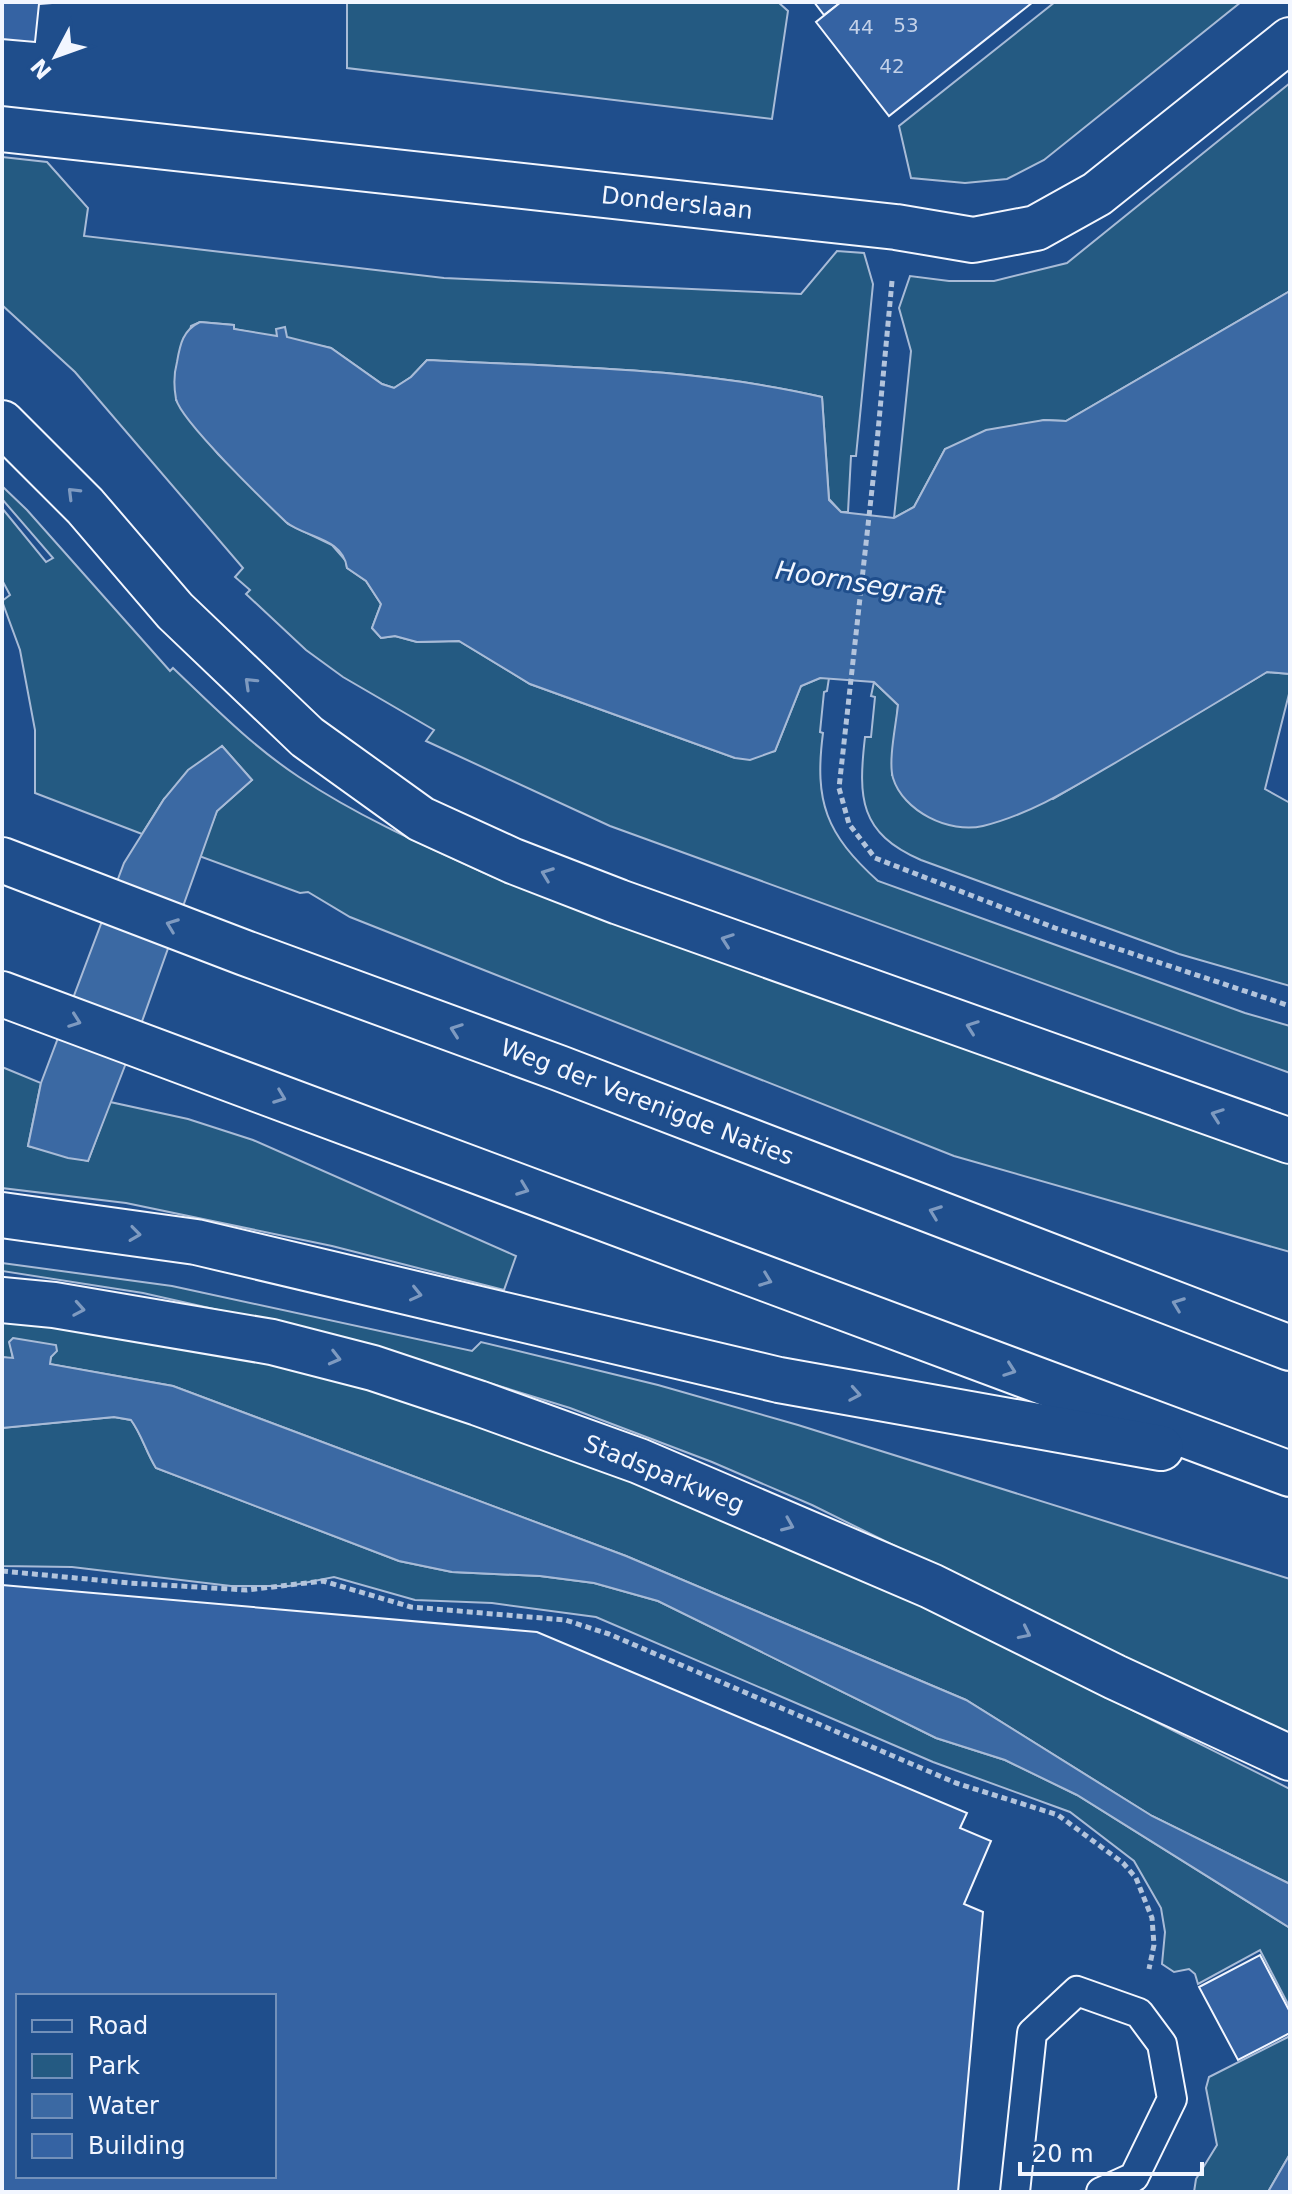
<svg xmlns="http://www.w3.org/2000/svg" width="1292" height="2194" font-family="'DejaVu Sans',sans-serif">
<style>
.green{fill:#245a82;stroke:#a8bbd7;stroke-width:2}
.water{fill:#3b69a3;stroke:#a8bbd7;stroke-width:2}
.building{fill:#3563a3;stroke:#f2f6ff;stroke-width:2;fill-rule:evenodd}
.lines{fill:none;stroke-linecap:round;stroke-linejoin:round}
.service-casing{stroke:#f2f6ff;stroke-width:32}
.minor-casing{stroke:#f2f6ff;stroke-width:48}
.secondary-casing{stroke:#f2f6ff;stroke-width:48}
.trunk-casing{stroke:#f2f6ff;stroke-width:48}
.path{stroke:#b3c4dc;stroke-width:5;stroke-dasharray:6 4;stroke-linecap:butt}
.service{stroke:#1f4e8c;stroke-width:28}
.minor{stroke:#1f4e8c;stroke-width:44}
.secondary{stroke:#1f4e8c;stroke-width:44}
.trunk{stroke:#1f4e8c;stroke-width:44}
.oneway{stroke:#7e9ac0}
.labels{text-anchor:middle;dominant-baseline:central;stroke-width:6;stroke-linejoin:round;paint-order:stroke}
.number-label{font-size:20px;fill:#c3d1e8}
.street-label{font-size:24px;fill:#f2f6ff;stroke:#1f4e8c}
.water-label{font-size:26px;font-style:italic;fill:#f2f6ff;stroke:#1f4e8c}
</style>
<rect width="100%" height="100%" fill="#1f4e8c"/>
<g class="green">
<path d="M347 2H778L788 11 772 119 347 68Z"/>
<path d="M1055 2H1241L1044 160 1007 179 965 183 911 178 899 126Z"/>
<path d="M1290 83V291L1066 421 1044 420 945 449 914 507 894 518 911 351 899 308 910 276 949 281H994L1067 263Z"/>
<path d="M2 157 47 162 88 208 84 236 444 278 801 294 837 251 864 253 873 284 856 456H851L848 512H841L829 499 822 397C693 367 559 367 427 360L411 377 394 388 382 384 331 348 234 329 233 325 200 322 191 326 176 400 218 454 288 524 332 545 346 561 347 568 366 581 381 604 372 628 381 638 395 636 417 642 459 641 530 684 735 758 775 751 801 686 820 678H829L827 691 824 692 820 732 823 733C814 802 826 834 878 881L1245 1013 1290 1026V1073L610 826 426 741 434 730 343 677 306 650 246 594 250 590 235 577 243 568 75 372 2 305Z"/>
<path d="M2 486 27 510 170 671 173 668C213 706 252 746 299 777 359 817 425 846 491 876L1290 1164V1252L954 1156 350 917 308 892 300 893 199 856 217 811 252 780 222 746 164 799 142 834 35 793V730L20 650 2 601 10 595 2 580V508L46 562 53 558 2 499Z"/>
<path d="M1267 672 1290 674V690L1265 789 1290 803V986L1179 954 921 860C859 833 858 798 865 737H871L875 697 871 696 874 682 898 705 892 775 1053 799Z"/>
<path d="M2 1067 41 1083 28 1146 88 1161 110 1102 188 1119 253 1140 516 1256 504 1290 332 1246 126 1203 2 1188Z"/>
<path d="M2 1263 172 1286 472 1351 481 1342 658 1385 798 1425 1290 1579V1741L812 1505 712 1462 570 1408 386 1351 303 1329 143 1293 2 1271Z"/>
<path d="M2 1312 178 1342 334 1378 468 1417 778 1533 1290 1789V1884L1152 1816 966 1700 626 1556 173 1386 49 1364 51 1357 10 1342 13 1359 2 1357Z"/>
<path d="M114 1417 131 1420C142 1435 146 1452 156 1468L399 1561 452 1572 540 1576 594 1583 658 1601 936 1738 1005 1760 1077 1795 1290 1928V2008L1260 1950 1198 1984 1195 1974 1189 1969 1174 1972 1162 1964 1165 1932 1161 1908 1134 1861 1070 1812 933 1762 596 1617 492 1603 415 1600 334 1577 289 1586H231L72 1567 2 1566V1428Z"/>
<path d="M1290 2036V2154L1268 2192H1194L1196 2179 1217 2145 1206 2088 1209 2077Z"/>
</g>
<g class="water">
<path d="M1290 291V674L1267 672C1218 702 1169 731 1120 760 1077 785 1032 814 983 826 949 834 903 811 893 778 888 761 896 725 898 705L874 682 820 678 801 686 775 751 750 760 735 758 530 684 459 641 417 642 395 636 381 638 372 628 381 604 366 581 347 568C343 537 305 538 286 522 266 503 181 421 176 399 174 388 174 373 177 362 180 344 183 330 200 322L234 325V329L277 336 276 329 285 327 287 337 331 348 382 384 394 388 411 377 427 360C559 367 693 367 822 397L829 500 841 512 894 518 914 507 945 449 986 430 1044 420 1066 421Z"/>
<path d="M222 746 252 780 217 811 140 1027 88 1161 68 1158 28 1146 41 1083 124 863 164 799 188 770Z"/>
<path d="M13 1338 56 1345 57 1351 51 1357 50 1364 173 1386 626 1556 966 1700 1152 1816 1290 1884V1928L1077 1795 1005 1760 936 1738 658 1601 594 1583 540 1576 452 1572 399 1561 156 1468C146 1452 142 1435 131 1420L114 1417 2 1428V1357L13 1358 9 1342Z"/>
<path d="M1290 2154V2192H1268Z"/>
</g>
<g class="building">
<path d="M2 2H65L39 4 35 42 2 39Z"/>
<path d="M814 2H841L824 15Z"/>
<path d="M841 2H1033L889 116 816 22Z"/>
<path d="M2 1585 537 1632 967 1813 960 1828 991 1841 964 1904 983 1912 958 2192H2ZM18 1996H274V2176H18Z"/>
<path d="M1260 1955 1290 2012V2033L1238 2060 1199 1987Z"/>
</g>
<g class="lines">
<g class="service-casing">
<path id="service" d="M1015 2192 1032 2033 1077 1991 1139 2013 1162 2044 1172 2099 1134 2177 1101 2192"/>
</g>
<g class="minor-casing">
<path id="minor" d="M2 129 896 227 973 240 1036 228 1097 194 1290 40"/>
</g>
<g class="secondary-casing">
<path id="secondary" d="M2 1300 54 1305 272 1342 373 1368 478 1403 639 1461 931 1586 1115 1677 1290 1758"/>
</g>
<g class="trunk-casing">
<g id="trunk">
<path d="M2 423 85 506 175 611 307 737 421 819 513 861 619 902 1290 1141"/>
<path d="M2 860 245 953 559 1068 1290 1348"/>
<path d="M2 994 1290 1474"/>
<path d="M2 1215 196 1242 779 1380 1161 1448"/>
</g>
</g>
<g class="path">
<path d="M892 281 876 453 839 788 849 824 875 858 1055 928 1290 1006"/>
<path d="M2 1571 129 1583 247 1590 323 1581 411 1607 565 1620 609 1634 956 1783 1058 1815 1123 1863 1136 1878 1152 1918 1154 1945 1149 1969"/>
</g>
<use href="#service" class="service"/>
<use href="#minor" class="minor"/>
<use href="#secondary" class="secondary"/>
<use href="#trunk" class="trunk"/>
</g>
<defs><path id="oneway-chevron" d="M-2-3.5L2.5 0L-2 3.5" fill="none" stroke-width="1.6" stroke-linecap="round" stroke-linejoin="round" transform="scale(2)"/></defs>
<g class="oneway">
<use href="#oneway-chevron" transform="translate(73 493) rotate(-135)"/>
<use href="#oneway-chevron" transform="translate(250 683) rotate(-136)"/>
<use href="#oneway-chevron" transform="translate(547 874) rotate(-159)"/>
<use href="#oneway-chevron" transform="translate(172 925) rotate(-159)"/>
<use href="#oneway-chevron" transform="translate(727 940) rotate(-160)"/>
<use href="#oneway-chevron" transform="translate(75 1021) rotate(20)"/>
<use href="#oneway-chevron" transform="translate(972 1027) rotate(-160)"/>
<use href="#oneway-chevron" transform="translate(456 1030) rotate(-160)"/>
<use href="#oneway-chevron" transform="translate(280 1097) rotate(21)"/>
<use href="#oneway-chevron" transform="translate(1217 1115) rotate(-160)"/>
<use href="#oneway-chevron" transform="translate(523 1189) rotate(21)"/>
<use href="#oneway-chevron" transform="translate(935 1212) rotate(-159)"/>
<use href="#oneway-chevron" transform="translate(135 1234) rotate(8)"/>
<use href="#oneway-chevron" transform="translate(766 1280) rotate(21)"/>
<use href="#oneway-chevron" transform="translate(416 1294) rotate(13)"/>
<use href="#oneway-chevron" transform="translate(1178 1304) rotate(-159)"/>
<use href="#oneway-chevron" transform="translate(79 1309) rotate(10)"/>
<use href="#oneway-chevron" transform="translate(335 1358) rotate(14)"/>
<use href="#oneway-chevron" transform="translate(1010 1370) rotate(20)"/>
<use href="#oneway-chevron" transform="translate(855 1394) rotate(10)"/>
<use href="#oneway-chevron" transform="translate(788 1525) rotate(23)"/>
<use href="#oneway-chevron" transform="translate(1025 1633) rotate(26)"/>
</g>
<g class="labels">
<g class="number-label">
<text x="906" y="25">53</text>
<text x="861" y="27">44</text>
<text x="892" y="66">42</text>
</g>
<g class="street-label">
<text transform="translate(677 203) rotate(6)">Donderslaan</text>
<text transform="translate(647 1102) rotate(21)">Weg der Verenigde Naties</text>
<text transform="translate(664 1474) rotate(22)">Stadsparkweg</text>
</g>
<g class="water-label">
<text transform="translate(860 583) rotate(9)">Hoornsegraft</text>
</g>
</g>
<rect width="1292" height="2194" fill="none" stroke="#f2f6ff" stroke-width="8"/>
<rect x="16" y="1994" width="260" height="184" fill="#1f4e8c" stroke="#7391ba" stroke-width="2"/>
<rect x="32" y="2020" width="40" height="12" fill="#1f4e8c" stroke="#7391ba" stroke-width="2"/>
<text x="88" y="2034" font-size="24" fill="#f2f6ff">Road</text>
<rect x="32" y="2054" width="40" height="24" fill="#245a82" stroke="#7391ba" stroke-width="2"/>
<text x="88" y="2074" font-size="24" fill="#f2f6ff">Park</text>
<rect x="32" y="2094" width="40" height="24" fill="#3b69a3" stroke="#7391ba" stroke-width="2"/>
<text x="88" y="2114" font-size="24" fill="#f2f6ff">Water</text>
<rect x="32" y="2134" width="40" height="24" fill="#3563a3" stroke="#7391ba" stroke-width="2"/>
<text x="88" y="2154" font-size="24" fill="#f2f6ff">Building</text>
<g transform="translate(56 56) rotate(229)" stroke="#1f4e8c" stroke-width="6" paint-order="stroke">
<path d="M0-6L14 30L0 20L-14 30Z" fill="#f2f6ff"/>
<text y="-12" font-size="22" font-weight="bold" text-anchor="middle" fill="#f2f6ff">N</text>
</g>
<path d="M1020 2162v12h182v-12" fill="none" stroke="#f2f6ff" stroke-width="4"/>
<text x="1032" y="2162" font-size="24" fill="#f2f6ff" stroke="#1f4e8c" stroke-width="6" paint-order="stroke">20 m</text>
</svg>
